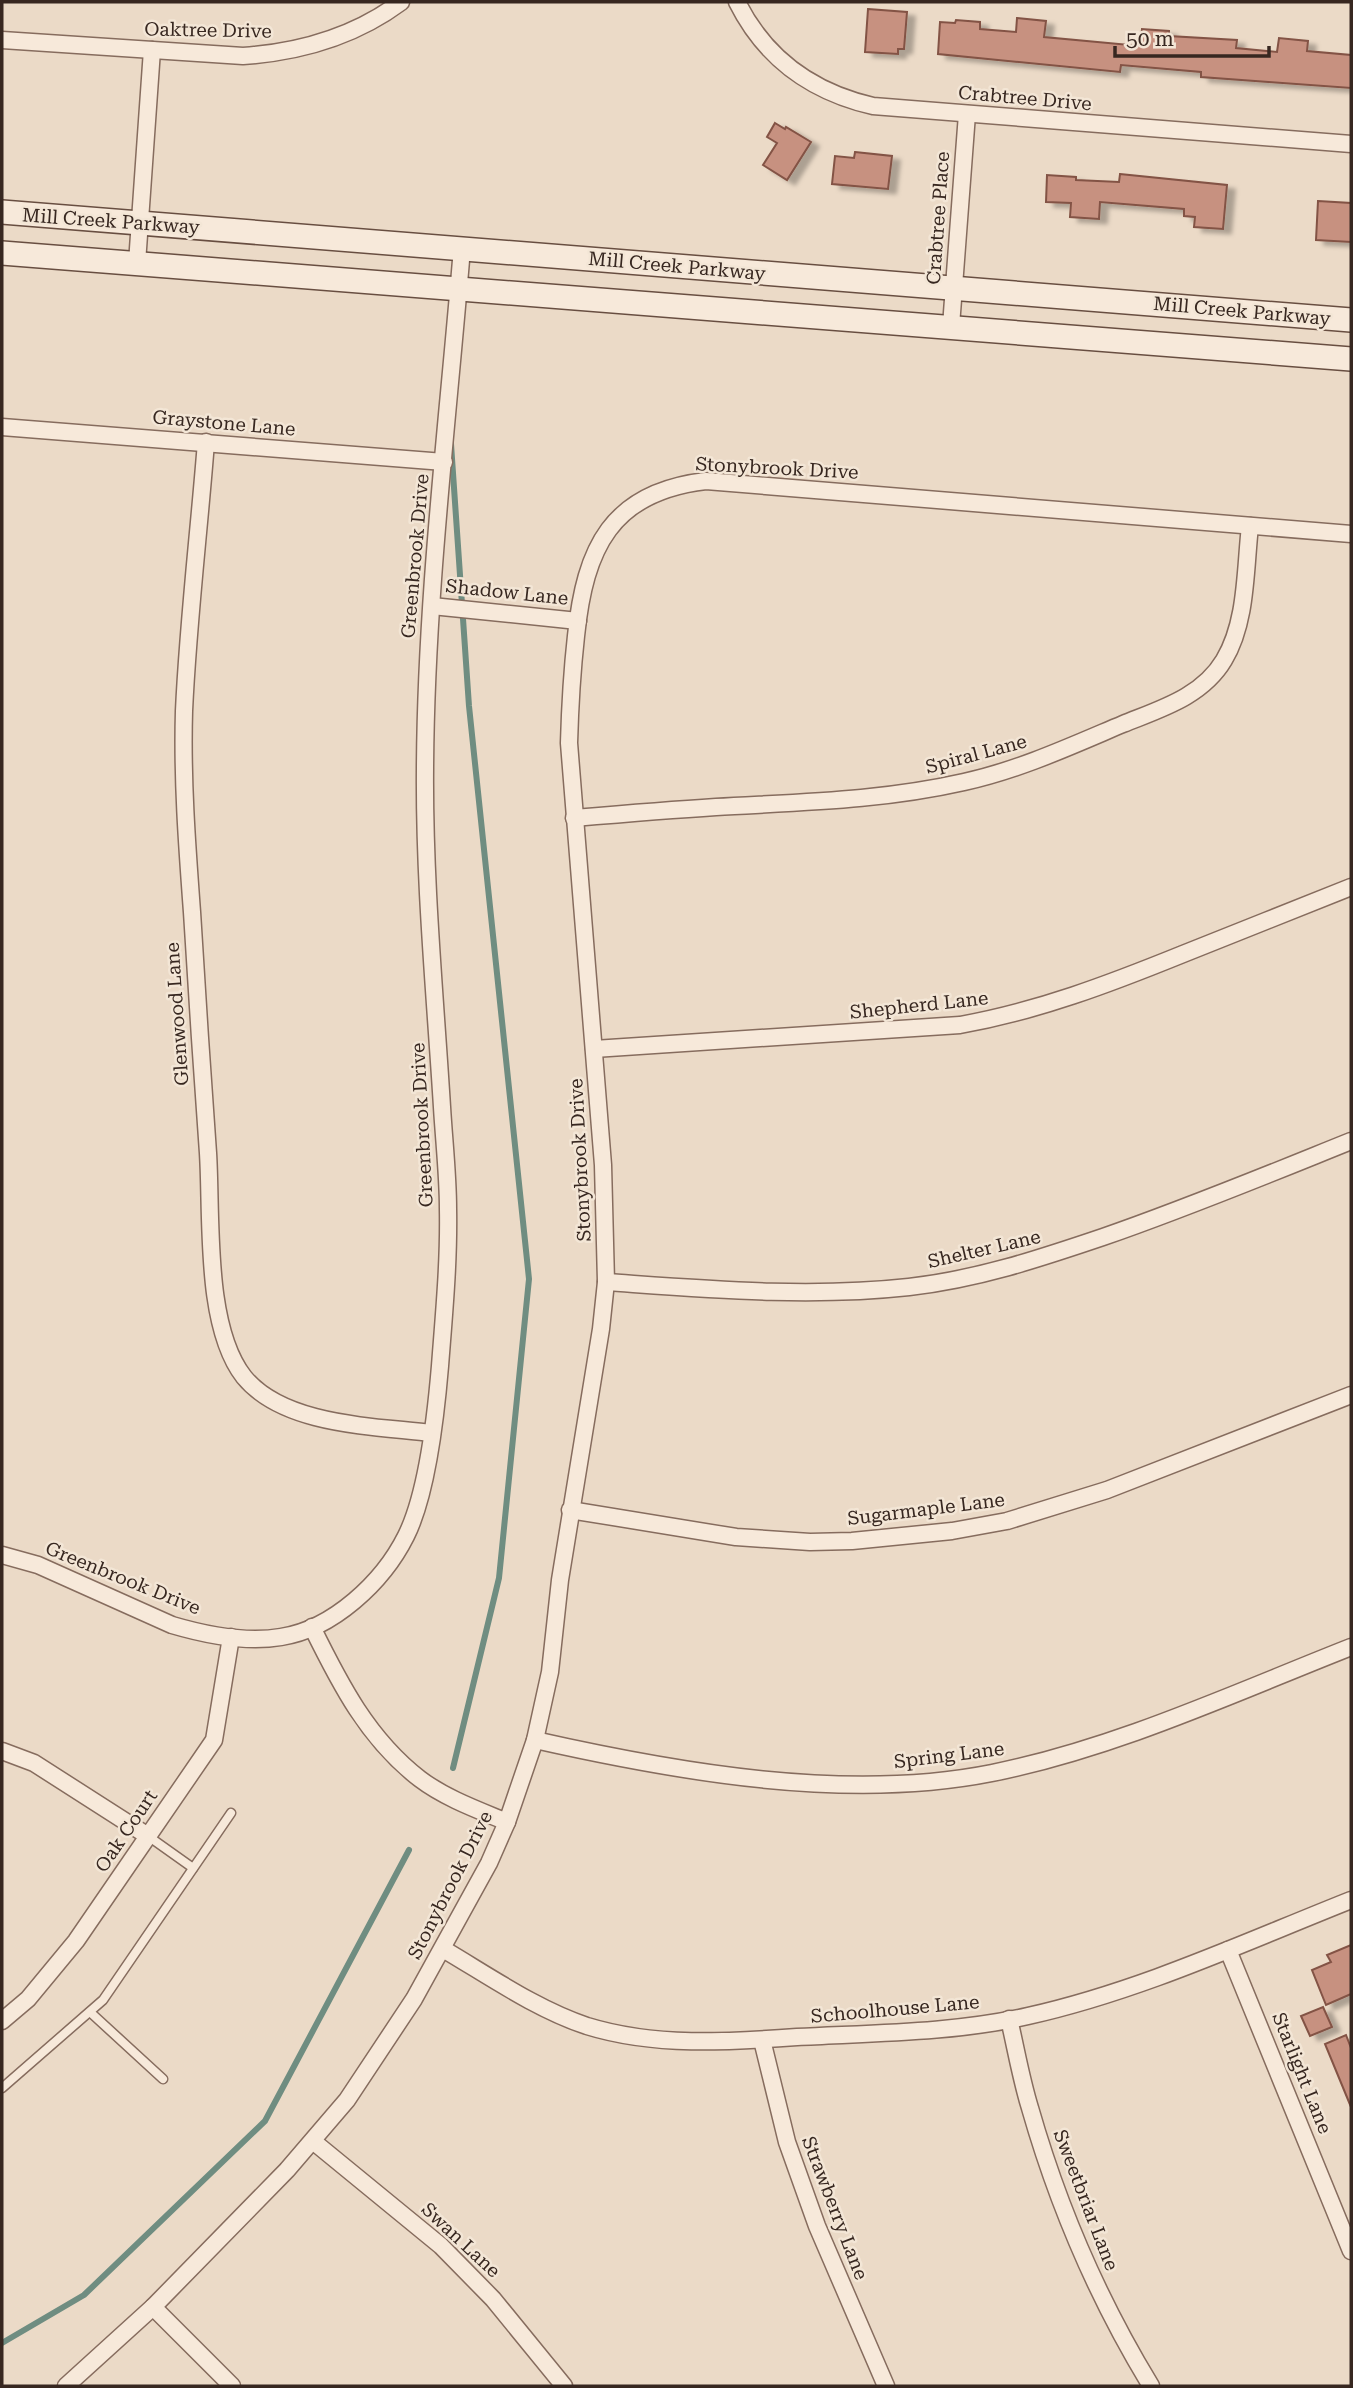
<svg xmlns="http://www.w3.org/2000/svg" width="1353" height="2388" font-family="'Roboto Serif',serif">
<style>
.lines{fill:none;stroke-linecap:round;stroke-linejoin:round}
.stream{stroke:#6f8d81;stroke-width:6}
.building{fill:#c79180;stroke:#835345;stroke-width:2;filter:url(#shadow)}
.lane-casing{stroke:#866c5e;stroke-width:11}
.street-casing{stroke:#866c5e;stroke-width:19}
.secondary-casing{stroke:#684e41;stroke-width:26}
.lane{stroke:#f7e9da;stroke-width:8}
.street{stroke:#f7e9da;stroke-width:16}
.secondary{stroke:#f7e9da;stroke-width:23}
.labels{text-anchor:middle;dominant-baseline:central;stroke-width:5;stroke-linejoin:round;paint-order:stroke}
.street-label{font-size:19px;fill:#372720;stroke:#f3e6d6}
</style>
<defs>
<filter id="shadow"><feDropShadow dx="8" dy="4.5" stdDeviation="2" flood-color="#0004"/></filter>
</defs>
<rect width="100%" height="100%" fill="#ebdac7"/>
<g class="lines">
<g class="stream">
<path d="M451 444 469 706 529 1279 499 1578 453 1768"/>
<path d="M2 2343 84 2295 265 2121 409 1850"/>
</g>
</g>
<g class="building">
<path d="M868 9 907 12 904 49H898V54L865 52Z"/>
<path d="M1017 18 1046 21 1044 37 1140 46 1142 29 1169 31V36L1237 40 1236 48 1277 52 1279 38 1308 41 1307 51 1351 55V88L1201 77V72L1121 65 1120 72 938 54 940 22 955 23 956 20 980 22V29L1016 32Z"/>
<path d="M775 123 785 129 786 127 811 142 787 180 763 165 777 143 767 137Z"/>
<path d="M855 152 892 156 888 189 832 184 835 156 854 158Z"/>
<path d="M1120 174 1227 185 1223 229 1194 227 1195 217 1184 216V209L1100 202 1099 219 1070 217 1071 203 1046 202 1047 175 1076 177V180L1119 182Z"/>
<path d="M1318 201 1351 203V242L1316 240Z"/>
<path d="M1351 1945V1994L1326 2005 1312 1970 1331 1962 1327 1955Z"/>
<path d="M1323 2007 1332 2027 1310 2036 1301 2016Z"/>
<path d="M1346 2035 1351 2048V2107L1325 2044Z"/>
</g>
<g class="lines">
<g class="lane-casing">
<g id="lane">
<path d="M148 1836 193 1868"/>
<path d="M90 2012 163 2079"/>
<path d="M2 2088 103 2000 231 1813"/>
</g>
</g>
<g class="street-casing">
<g id="street">
<path d="M737 2C765 58 812 92 873 106L1351 144"/>
<path d="M2 40 243 56C301 52 354 37 401 2"/>
<path d="M137 263 152 50"/>
<path d="M951 326 967 114"/>
<path d="M2 427 444 462"/>
<path d="M206 442C199 532 188 622 184 711 182 778 187 845 192 912 197 992 202 1073 208 1153 212 1217 204 1326 244 1377 284 1426 374 1426 432 1433"/>
<path d="M432 606 578 621"/>
<path d="M574 818C621 814 669 810 716 807 801 802 880 801 964 782 1019 770 1071 746 1123 724 1160 709 1202 697 1224 660 1247 622 1245 570 1250 526"/>
<path d="M594 1049 960 1025C1038 1011 1109 984 1183 954 1239 932 1295 909 1351 887"/>
<path d="M606 1282C707 1289 808 1298 909 1287 978 1279 1038 1259 1103 1237 1187 1208 1269 1174 1351 1141"/>
<path d="M570 1510 736 1537 810 1542 852 1541 952 1531 1007 1521 1107 1490 1351 1395"/>
<path d="M2 1555 38 1565 172 1625C206 1635 246 1643 281 1637 333 1629 383 1582 406 1536 427 1494 436 1414 440 1366 444 1314 449 1262 448 1209 448 1175 444 1141 442 1107 435 994 424 881 425 768 426 594 448 421 462 248"/>
<path d="M312 1627C340 1684 368 1739 420 1779 445 1798 478 1810 507 1822"/>
<path d="M535 1740C677 1772 847 1802 992 1773 1116 1748 1234 1693 1351 1647"/>
<path d="M2 1751 34 1763 148 1836"/>
<path d="M443 1949C489 1976 536 2009 587 2026 655 2047 727 2042 797 2037 873 2033 954 2033 1028 2016 1140 1991 1245 1942 1351 1900"/>
<path d="M1228 1950 1351 2251"/>
<path d="M1009 2019C1016 2049 1021 2079 1030 2108 1058 2206 1098 2299 1151 2386"/>
<path d="M2 2021 28 1999 76 1941 214 1740 231 1637"/>
<path d="M762 2040 787 2142 817 2226 886 2386"/>
<path d="M314 2142 441 2246 493 2299 564 2386"/>
<path d="M153 2307 232 2386"/>
<path d="M66 2386 153 2307 287 2170 347 2100 414 1999 489 1863 507 1822 535 1740 550 1672 560 1580 601 1329 606 1282 603 1165 569 743C570 707 572 672 576 636 585 548 611 492 706 481L1351 534"/>
</g>
</g>
<g class="secondary-casing">
<g id="secondary">
<path d="M2 212 1351 320"/>
<path d="M2 253 1351 359"/>
</g>
</g>
<use href="#lane" class="lane"/>
<use href="#street" class="street"/>
<use href="#secondary" class="secondary"/>
</g>
<g class="labels">
<g class="street-label">
<text transform="translate(208 30) rotate(1)">Oaktree Drive</text>
<text transform="translate(1025 98) rotate(5)">Crabtree Drive</text>
<text transform="translate(938 218) rotate(-86)">Crabtree Place</text>
<text transform="translate(111 221) rotate(4)">Mill Creek Parkway</text>
<text transform="translate(677 266) rotate(5)">Mill Creek Parkway</text>
<text transform="translate(1242 311) rotate(5)">Mill Creek Parkway</text>
<text transform="translate(224 423) rotate(5)">Graystone Lane</text>
<text transform="translate(777 468) rotate(3)">Stonybrook Drive</text>
<text transform="translate(415 556) rotate(-85)">Greenbrook Drive</text>
<text transform="translate(507 592) rotate(6)">Shadow Lane</text>
<text transform="translate(976 754) rotate(-15)">Spiral Lane</text>
<text transform="translate(919 1005) rotate(-6)">Shepherd Lane</text>
<text transform="translate(177 1014) rotate(-94)">Glenwood Lane</text>
<text transform="translate(422 1125) rotate(-93)">Greenbrook Drive</text>
<text transform="translate(580 1160) rotate(-93)">Stonybrook Drive</text>
<text transform="translate(984 1249) rotate(-13)">Shelter Lane</text>
<text transform="translate(926 1509) rotate(-7)">Sugarmaple Lane</text>
<text transform="translate(123 1578) rotate(22)">Greenbrook Drive</text>
<text transform="translate(949 1755) rotate(-7)">Spring Lane</text>
<text transform="translate(126 1831) rotate(-56)">Oak Court</text>
<text transform="translate(450 1885) rotate(-63)">Stonybrook Drive</text>
<text transform="translate(895 2009) rotate(-5)">Schoolhouse Lane</text>
<text transform="translate(1302 2073) rotate(68)">Starlight Lane</text>
<text transform="translate(1086 2200) rotate(69)">Sweetbriar Lane</text>
<text transform="translate(835 2208) rotate(69)">Strawberry Lane</text>
<text transform="translate(461 2240) rotate(43)">Swan Lane</text>
</g>
</g>
<rect width="1353" height="2388" fill="none" stroke="#372720" stroke-width="7"/>
<path d="M1115 46v10h154v-10" fill="none" stroke="#372720" stroke-width="3.5"/>
<text x="1126" y="46" font-size="21" fill="#372720" stroke="#f3e6d6" stroke-width="5" paint-order="stroke">50 m</text>
</svg>
